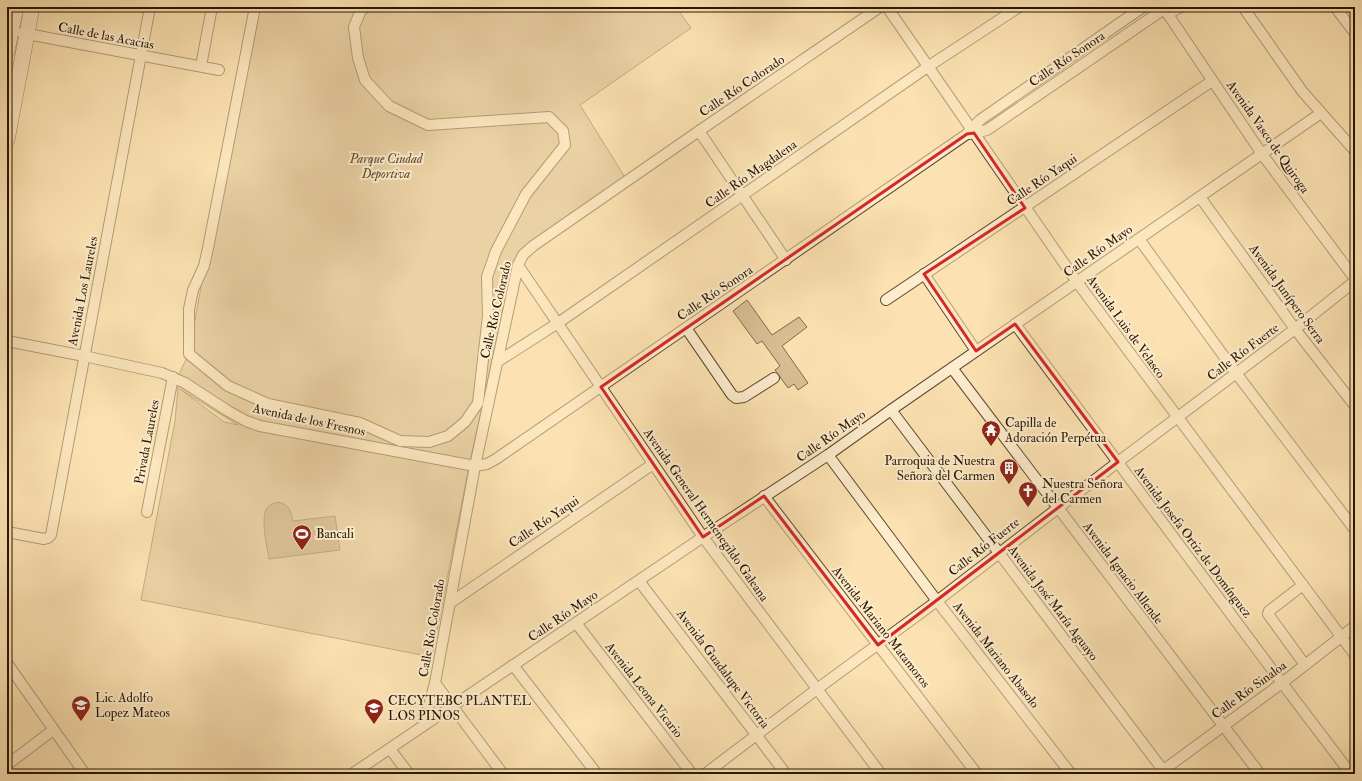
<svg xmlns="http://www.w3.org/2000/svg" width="1362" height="781" font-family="'IM FELL Double Pica',serif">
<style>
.green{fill:#d8bf94;stroke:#806b4a;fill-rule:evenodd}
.water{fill:#b49d75;stroke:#7c6746}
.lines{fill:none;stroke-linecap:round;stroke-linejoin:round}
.street-casing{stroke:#5c4a2c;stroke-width:12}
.secondary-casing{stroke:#271700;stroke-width:16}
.street{stroke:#fdeccd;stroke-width:10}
.secondary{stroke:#fdeccd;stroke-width:15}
.marked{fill:none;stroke:#d62828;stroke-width:3;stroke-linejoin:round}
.labels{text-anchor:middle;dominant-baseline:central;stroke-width:4;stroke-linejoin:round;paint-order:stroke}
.street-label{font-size:13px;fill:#271700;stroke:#fdeccd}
.park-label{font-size:13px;font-style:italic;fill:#5c492c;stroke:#fdeccd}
.poi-label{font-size:13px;fill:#271700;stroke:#fdeccd;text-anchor:start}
</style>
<rect width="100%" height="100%" fill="#fce2b2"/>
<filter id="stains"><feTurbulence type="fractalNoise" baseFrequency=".005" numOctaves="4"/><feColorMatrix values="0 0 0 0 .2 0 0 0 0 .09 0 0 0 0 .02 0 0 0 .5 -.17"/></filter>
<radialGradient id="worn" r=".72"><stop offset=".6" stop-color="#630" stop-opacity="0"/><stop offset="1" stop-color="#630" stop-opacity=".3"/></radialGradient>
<g class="green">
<path d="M255 7H676L691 28 580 105 626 179 517 260 508 286 468 471 432 657 141 600 175 421 178 388 174 385 189 353 208 248ZM180 389 238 425 224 422Z"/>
<path d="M747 300 772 335 799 317 807 327 782 346 808 383 798 390 794 384 788 388 775 370 780 366 762 341 757 344 733 311Z"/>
</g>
<path class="water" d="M278 502C289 504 291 511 293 521L335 516 340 550 269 559C267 547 260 518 267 508 270 504 274 503 278 502Z"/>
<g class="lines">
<g class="street-casing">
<g id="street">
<path d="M255 7 208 248 204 266 193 290 189 309V354L228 386 268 404 360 423 400 441 429 442 448 436 465 422 478 403 488 316 487 277 496 251 526 194 565 145 563 131 549 117 428 125 389 106 365 80 358 58 354 27 361 10 366 7"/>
<path d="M887 7 1077 282 1355 655"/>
<path d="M1163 7 1262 154 1355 279"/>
<path d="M1243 7 1302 91 1355 151"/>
<path d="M1335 7 1355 33"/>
<path d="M22 33 219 70"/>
<path d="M201 66 212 7"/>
<path d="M699 131 786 260"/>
<path d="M969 134 987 130 1164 9 1173 11 1181 7"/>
<path d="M1200 197 1295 329 1355 406"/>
<path d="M1139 239 1236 373 1355 530"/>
<path d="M518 265 703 537 881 774"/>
<path d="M924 274 976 351"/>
<path d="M886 300 1212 81"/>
<path d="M1015 324 1282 683 1351 774"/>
<path d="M686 328 732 395 736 398 744 397 774 378"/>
<path d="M7 341 84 356 162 373 185 383 228 411 246 421 260 426 475 466 487 464 496 459 967 134 980 120 1143 7"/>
<path d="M497 362 558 323 929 66 1019 7"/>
<path d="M952 368 1260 774"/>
<path d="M891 410 1166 774"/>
<path d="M828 455 937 601 1071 774"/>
<path d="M764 496 977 774"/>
<path d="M147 512 173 377"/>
<path d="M7 532 44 539 48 538 51 535 150 7"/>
<path d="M639 581 786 774"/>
<path d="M1303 585 1269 611 1268 614 1305 665"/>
<path d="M450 603 653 464"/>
<path d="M576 623 692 774"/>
<path d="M7 663 85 774"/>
<path d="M513 665 597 774"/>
<path d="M435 683 503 774"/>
<path d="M423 726 435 683 475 466 518 265 523 255 533 246 699 131 880 7"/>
<path d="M390 749 409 774"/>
<path d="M7 765 53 730"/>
<path d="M352 774 703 537 828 455 891 410 1321 113"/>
<path d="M705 774 817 689 937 601 1118 462 1295 329 1355 281"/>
<path d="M1158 774 1282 683 1355 626"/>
</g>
</g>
<g class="secondary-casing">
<g id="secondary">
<path d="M7 51 16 7"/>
<path d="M7 140 32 7"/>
</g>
</g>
<use href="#street" class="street"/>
<use href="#secondary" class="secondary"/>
</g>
<path d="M0 0H1362V781H0ZM974 133 1025 208 924 274 976 351 1015 324 1118 462 878 645 764 496 703 537 601 387 967 134Z" fill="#fce2b2" fill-opacity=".55" fill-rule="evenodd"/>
<path class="marked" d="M974 133 1025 208 924 274 976 351 1015 324 1118 462 878 645 764 496 703 537 601 387 967 134Z"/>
<defs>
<g id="temple-pin" transform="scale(1)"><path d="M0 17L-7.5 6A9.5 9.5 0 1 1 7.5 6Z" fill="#8f2418" stroke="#fdeccd"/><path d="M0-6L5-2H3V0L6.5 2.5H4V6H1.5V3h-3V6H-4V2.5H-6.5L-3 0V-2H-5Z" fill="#fff"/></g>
<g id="building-pin" transform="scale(1)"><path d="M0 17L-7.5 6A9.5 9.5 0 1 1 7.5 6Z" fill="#8f2418" stroke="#fdeccd"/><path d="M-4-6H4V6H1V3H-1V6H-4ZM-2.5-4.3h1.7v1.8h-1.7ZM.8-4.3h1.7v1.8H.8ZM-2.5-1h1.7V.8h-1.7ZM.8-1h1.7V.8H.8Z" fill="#fff"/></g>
<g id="church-pin" transform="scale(1)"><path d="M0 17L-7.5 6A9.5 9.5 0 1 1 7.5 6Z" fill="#8f2418" stroke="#fdeccd"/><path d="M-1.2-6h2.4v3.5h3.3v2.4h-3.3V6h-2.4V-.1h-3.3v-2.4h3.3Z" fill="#fff"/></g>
<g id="stadium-pin" transform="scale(1)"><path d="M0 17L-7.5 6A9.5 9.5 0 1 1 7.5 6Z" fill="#8f2418" stroke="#fdeccd"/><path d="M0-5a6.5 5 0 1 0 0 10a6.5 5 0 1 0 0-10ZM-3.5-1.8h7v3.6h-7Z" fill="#fff"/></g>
<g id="school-pin" transform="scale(1)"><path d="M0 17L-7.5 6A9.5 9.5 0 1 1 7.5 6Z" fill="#8f2418" stroke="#fdeccd"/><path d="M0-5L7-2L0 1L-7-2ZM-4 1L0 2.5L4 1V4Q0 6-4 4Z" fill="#fff"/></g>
<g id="university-pin" transform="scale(1)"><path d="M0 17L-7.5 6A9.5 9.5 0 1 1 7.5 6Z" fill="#8f2418" stroke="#fdeccd"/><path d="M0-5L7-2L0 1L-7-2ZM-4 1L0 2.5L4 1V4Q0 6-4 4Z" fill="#fff"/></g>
</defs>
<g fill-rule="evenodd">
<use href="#temple-pin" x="991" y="430"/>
<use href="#building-pin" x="1009" y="468"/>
<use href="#church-pin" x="1028" y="491"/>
<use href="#stadium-pin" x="302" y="534"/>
<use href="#school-pin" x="81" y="705"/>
<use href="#university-pin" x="374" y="708"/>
</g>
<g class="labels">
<g class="street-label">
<text transform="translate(106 36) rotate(11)">Calle de las Acacias</text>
<text transform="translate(1067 59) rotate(-34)">Calle Río Sonora</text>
<text transform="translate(742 86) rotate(-34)">Calle Río Colorado</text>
<text transform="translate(1268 137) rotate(55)">Avenida Vasco de Quiroga</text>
<text transform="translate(751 174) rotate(-35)">Calle Río Magdalena</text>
<text transform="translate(1042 180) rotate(-34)">Calle Río Yaqui</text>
<text transform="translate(1098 251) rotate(-35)">Calle Río Mayo</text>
<text transform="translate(83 291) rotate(-79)">Avenida Los Laureles</text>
<text transform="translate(715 293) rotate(-34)">Calle Río Sonora</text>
<text transform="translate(1287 294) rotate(54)">Avenida Junípero Serra</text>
<text transform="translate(496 310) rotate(-77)">Calle Río Colorado</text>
<text transform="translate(1126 327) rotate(54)">Avenida Luis de Velasco</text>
<text transform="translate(1243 352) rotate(-37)">Calle Río Fuerte</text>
<text transform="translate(309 420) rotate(12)">Avenida de los Fresnos</text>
<text transform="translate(831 436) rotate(-35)">Calle Río Mayo</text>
<text transform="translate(147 442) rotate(-79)">Privada Laureles</text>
<text transform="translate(706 515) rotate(55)">Avenida General Hermenegildo Galeana</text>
<text transform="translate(544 522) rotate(-34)">Calle Río Yaqui</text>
<text transform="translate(1193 542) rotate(53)">Avenida Josefa Ortiz de Domínguez</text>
<text transform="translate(984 547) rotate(-38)">Calle Río Fuerte</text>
<text transform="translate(1123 573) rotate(53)">Avenida Ignacio Allende</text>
<text transform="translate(1053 603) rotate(53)">Avenida José María Aguayo</text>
<text transform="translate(563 616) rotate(-34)">Calle Río Mayo</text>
<text transform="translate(881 627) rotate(52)">Avenida Mariano Matamoros</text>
<text transform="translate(432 628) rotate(-80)">Calle Río Colorado</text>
<text transform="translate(996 655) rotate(52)">Avenida Mariano Abasolo</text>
<text transform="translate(723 669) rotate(53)">Avenida Guadalupe Victoria</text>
<text transform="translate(644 690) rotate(52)">Avenida Leona Vicario</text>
<text transform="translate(1249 690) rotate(-36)">Calle Río Sinaloa</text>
</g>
<g class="park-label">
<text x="386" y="159">Parque Ciudad<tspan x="386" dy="15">Deportiva</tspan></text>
</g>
<g class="poi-label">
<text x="1005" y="423">Capilla de<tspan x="1005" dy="15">Adoración Perpétua</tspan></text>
<text x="995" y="461" text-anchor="end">Parroquia de Nuestra<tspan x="995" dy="15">Señora del Carmen</tspan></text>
<text x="1042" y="484">Nuestra Señora<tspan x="1042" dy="15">del Carmen</tspan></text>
<text x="316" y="534">Bancali</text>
<text x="95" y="698">Lic. Adolfo<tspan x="95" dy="15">Lopez Mateos</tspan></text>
<text x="388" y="701">CECYTEBC PLANTEL<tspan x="388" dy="15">LOS PINOS</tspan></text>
</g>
</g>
<rect width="1362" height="781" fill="none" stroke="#fce2b2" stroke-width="24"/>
<rect x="8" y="8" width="1346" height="765" fill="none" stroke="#271700" stroke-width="2"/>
<rect x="12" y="12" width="1338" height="757" fill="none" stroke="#271700"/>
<rect width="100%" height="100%" filter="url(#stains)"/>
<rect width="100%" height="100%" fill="url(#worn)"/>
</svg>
